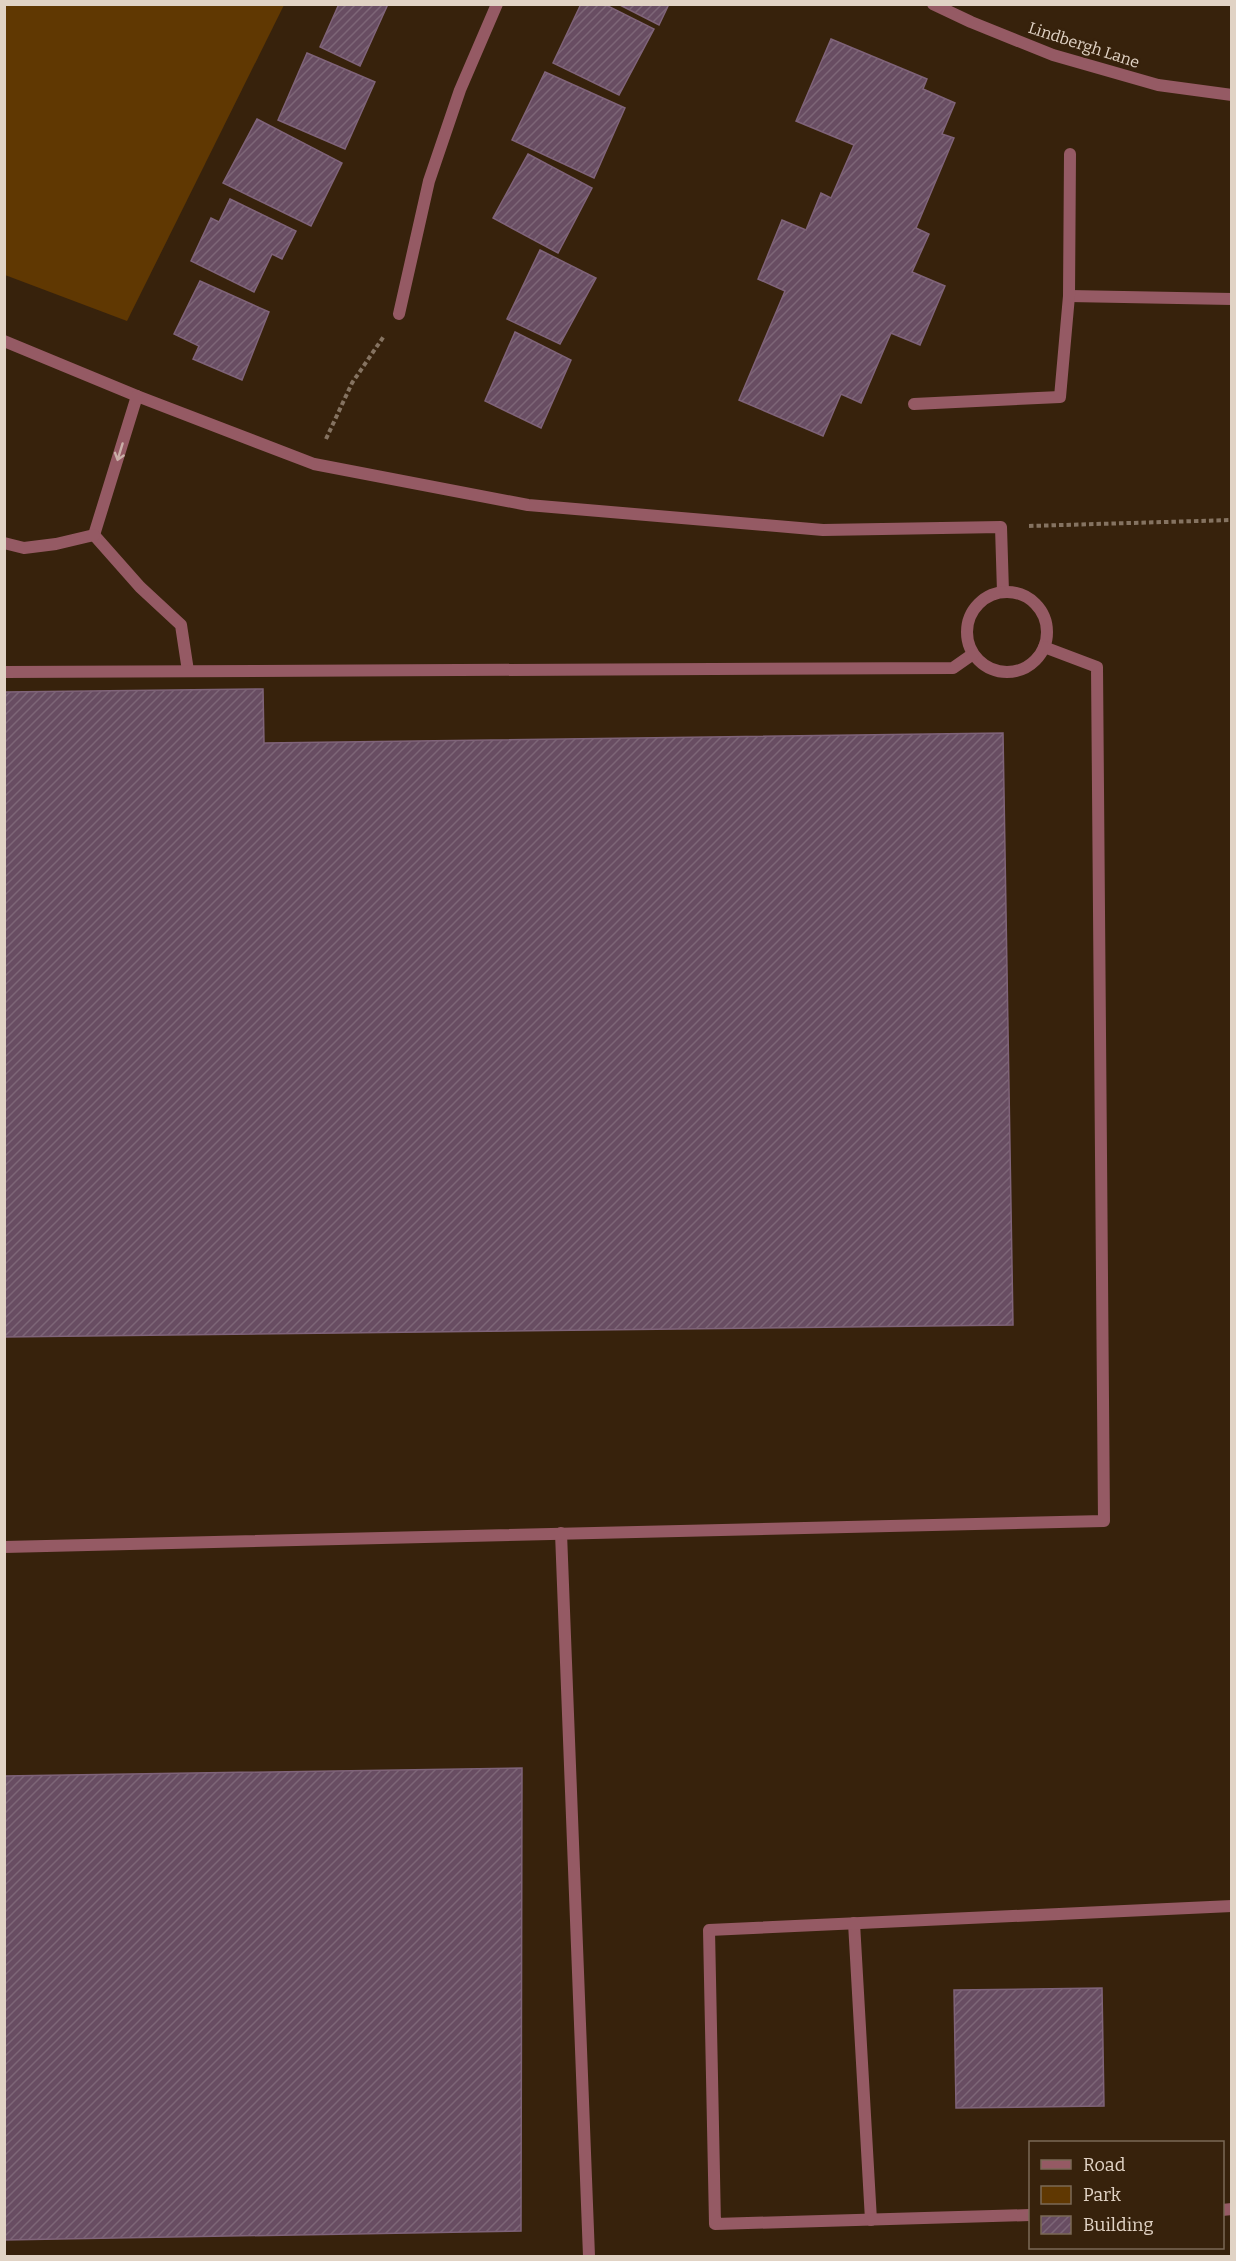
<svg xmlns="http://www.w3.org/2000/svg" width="1236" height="2261" font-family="Bitter,serif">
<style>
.green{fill:#603802}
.building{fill:url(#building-hatch);stroke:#7f6379;stroke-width:1.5}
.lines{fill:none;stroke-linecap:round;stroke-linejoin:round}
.path{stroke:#857361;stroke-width:4;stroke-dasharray:4.5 3;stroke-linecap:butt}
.service{stroke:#955a64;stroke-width:12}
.minor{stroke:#955a64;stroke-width:12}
.oneway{stroke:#caafa8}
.labels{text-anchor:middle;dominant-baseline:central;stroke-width:5;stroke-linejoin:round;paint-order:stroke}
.street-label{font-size:16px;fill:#e1d3c5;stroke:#37220c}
</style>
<defs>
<pattern id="building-hatch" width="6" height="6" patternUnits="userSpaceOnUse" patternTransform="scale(1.5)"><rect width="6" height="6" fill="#684d62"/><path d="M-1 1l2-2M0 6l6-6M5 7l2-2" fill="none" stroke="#7d6677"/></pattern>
</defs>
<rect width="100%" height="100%" fill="#37220c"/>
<path class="green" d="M4 5H284L127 321 5 275Z"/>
<g class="building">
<path d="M339 4H388L360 66 320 47Z"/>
<path d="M581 4H604L654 29 619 95 553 63Z"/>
<path d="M618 4H669L659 25Z"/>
<path d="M831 39 927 79 923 89 955 103 942 134 954 138 916 228 929 234 912 272 945 286 920 345 891 333 861 403 841 394 823 436 739 400 785 291 758 279 782 220 806 230 821 193 831 198 854 145 796 121Z"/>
<path d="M307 53 375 82 345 149 278 120Z"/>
<path d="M545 72 625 108 594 178 512 140Z"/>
<path d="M257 119 342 163 311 226 223 183Z"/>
<path d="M528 154 592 188 558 253 493 218Z"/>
<path d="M230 199 296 231 282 259 272 254 254 292 191 261 211 218 219 222Z"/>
<path d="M540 250 596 278 560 344 507 319Z"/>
<path d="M200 281 269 312 242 380 193 359 199 346 174 334Z"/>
<path d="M515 332 571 360 541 428 485 401Z"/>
<path d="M263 689 264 743 1003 733 1013 1325 4 1337V692Z"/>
<path d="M522 1768 521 2231 4 2240V1776Z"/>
<path d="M1102 1988 1104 2106 956 2108 954 1990Z"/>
</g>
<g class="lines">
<g class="path">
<path d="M326 439 352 383 384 336"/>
<path d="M1029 526 1232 520"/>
</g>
<g class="service">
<path d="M1069 296 1232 299"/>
<path d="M4 341 137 396 314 464 528 505 823 530 1001 527 1003 592"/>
<path d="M914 404 1060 397 1069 296 1070 154"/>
<path d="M94 535 140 587 181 625 188 671"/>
<path d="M94 535 137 396"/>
<path d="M4 543 24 548 56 544 94 535"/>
<circle cx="1007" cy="632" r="40"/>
<path d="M4 672 953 668 973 654"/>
<path d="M561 1533 589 2256"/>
<path d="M4 1547 1104 1521 1097 667 1044 647"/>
<path d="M854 1923 871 2220"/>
<path d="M1222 2210 1232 2209"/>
<path d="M1030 2215 715 2224 709 1930 1232 1906"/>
</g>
<g class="minor">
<path d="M933 4 971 22 1053 55 1158 85 1232 95"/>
<path d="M399 314 429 181 460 90 497 4"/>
</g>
</g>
<defs><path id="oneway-shaft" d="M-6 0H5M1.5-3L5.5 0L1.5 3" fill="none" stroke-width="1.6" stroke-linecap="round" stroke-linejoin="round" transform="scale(1.5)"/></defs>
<use class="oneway" href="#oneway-shaft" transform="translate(120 452) rotate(107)"/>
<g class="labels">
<g class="street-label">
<text transform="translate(1084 45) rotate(18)">Lindbergh Lane</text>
</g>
</g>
<rect width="1236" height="2261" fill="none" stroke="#e1d3c5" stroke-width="12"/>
<rect x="1029" y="2141" width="195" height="108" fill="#37220c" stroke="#7b6956" stroke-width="1.5"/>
<rect x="1041" y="2160" width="30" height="9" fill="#955a64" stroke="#7b6956" stroke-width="1.5"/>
<text x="1083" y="2171" font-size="18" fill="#e1d3c5">Road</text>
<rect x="1041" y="2186" width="30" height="18" fill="#603802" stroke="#7b6956" stroke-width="1.5"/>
<text x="1083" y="2201" font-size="18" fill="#e1d3c5">Park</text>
<rect x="1041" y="2216" width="30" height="18" fill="url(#building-hatch)" stroke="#7b6956" stroke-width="1.5"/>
<text x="1083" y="2231" font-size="18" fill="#e1d3c5">Building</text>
</svg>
